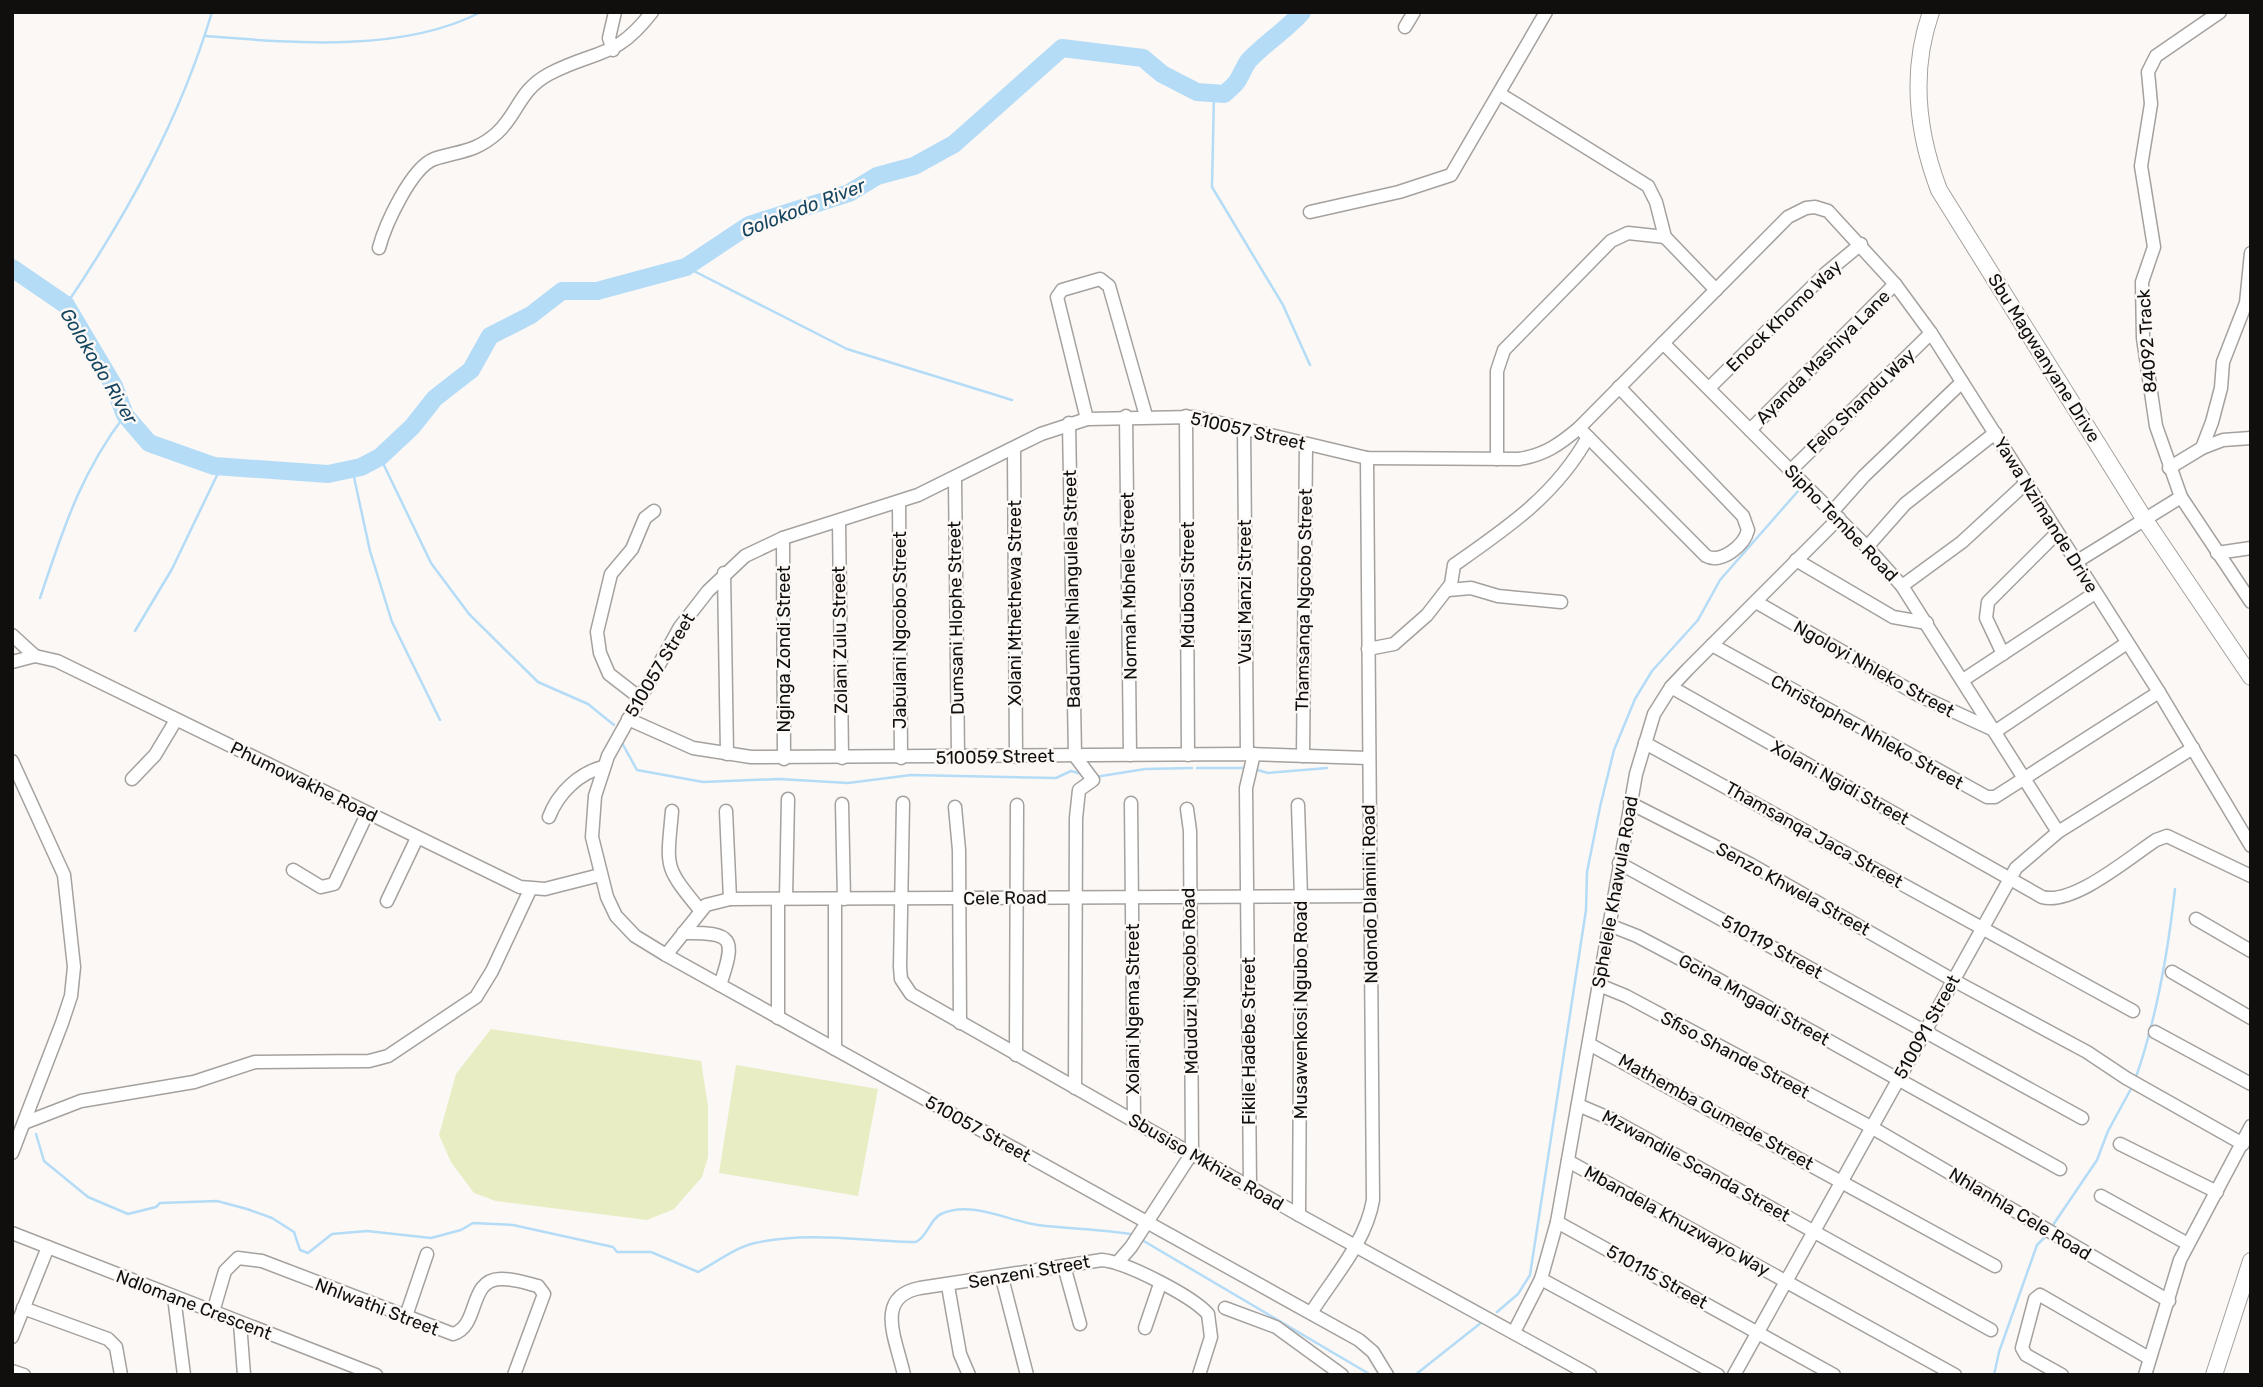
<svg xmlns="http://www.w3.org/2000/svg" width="2263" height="1387" font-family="Rubik,sans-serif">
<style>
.pitch{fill:#e8edc4}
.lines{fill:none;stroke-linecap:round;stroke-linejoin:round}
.stream{stroke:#b4dcf7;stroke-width:2.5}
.river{stroke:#b4dcf7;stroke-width:18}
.minor-casing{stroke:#a4a19e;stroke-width:15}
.major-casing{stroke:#a4a19e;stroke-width:18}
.minor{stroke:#fff;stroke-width:12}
.major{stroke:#fff;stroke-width:16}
.labels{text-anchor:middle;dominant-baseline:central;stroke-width:5;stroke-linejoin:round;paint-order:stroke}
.street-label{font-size:18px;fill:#100f0e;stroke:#fcf8f5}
.water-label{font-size:19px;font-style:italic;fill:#144560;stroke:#fcf8f5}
</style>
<rect width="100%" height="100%" fill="#fcf8f5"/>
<g class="pitch">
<path d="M491 1029 701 1061 708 1106V1157L702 1177 674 1209 647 1220 496 1201 474 1193 451 1162 439 1135 456 1074Z"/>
<path d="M736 1065 878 1089 858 1196 719 1173Z"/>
</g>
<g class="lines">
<g class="stream">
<path d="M206 36C293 43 402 53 481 12"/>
<path d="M1214 94 1212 187 1283 305 1310 365"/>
<path d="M686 267 847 349 1012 400"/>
<path d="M66 305C128 213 180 119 212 12"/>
<path d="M380 457 431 563 469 614 538 682 588 704 614 725"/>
<path d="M352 468 370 551 392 622 440 720"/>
<path d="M40 598C63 530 80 474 125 415"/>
<path d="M135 631 172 569 221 467"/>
<path d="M622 743 637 770 703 782 779 779 848 783 911 775 1056 778 1071 771 1082 774"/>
<path d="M1197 768H1246"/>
<path d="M1254 769 1268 773 1327 768"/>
<path d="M1095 777 1145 769 1192 768"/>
<path d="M2136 1077C2157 1017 2168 952 2175 889"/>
<path d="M36 1134 44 1161 88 1197 128 1214 156 1207 160 1203 217 1201 247 1209 272 1218 294 1232 300 1250 308 1253 332 1234 367 1231 431 1238 461 1230 473 1223 513 1225 613 1247 617 1252H651L698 1272C715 1263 736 1247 755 1243 808 1231 863 1241 916 1242 928 1236 930 1219 941 1214 971 1200 1008 1221 1038 1225 1069 1229 1099 1229 1130 1234"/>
<path d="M2053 1225 2097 1160 2108 1131 2132 1087"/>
<path d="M1142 1240 1371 1375"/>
<path d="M1497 1312 1518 1294 1530 1275 1586 910 1587 872 1600 807 1614 750 1635 699 1652 671 1698 620 1720 580 1799 490"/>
<path d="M1415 1375 1482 1322"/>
<path d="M1994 1375 1999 1352 2037 1245 2047 1235"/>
</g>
<path class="river" d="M12 268 66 305 114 386 125 415 149 443 214 466 328 474 361 467 380 457 412 427 435 398 471 370 490 336 531 315 562 291H597L686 267 749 225 849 193 877 176 914 166 954 144 1062 48 1143 58 1162 74 1197 92 1224 94C1242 79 1237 80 1247 63 1255 51 1289 28 1302 12"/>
<g class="minor-casing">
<g id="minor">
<path d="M1405 27 1414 12"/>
<path d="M613 50 609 38 615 12"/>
<path d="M1500 94 1648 186 1656 202 1665 237 1716 290"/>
<path d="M1310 212 1399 192 1451 175 1546 12"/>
<path d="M379 248C385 225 411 168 434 159 459 151 476 152 497 133 519 113 518 91 549 74 597 49 615 60 652 12"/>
<path d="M1663 343 1867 547 1902 586 2058 832"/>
<path d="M1709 388 1826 273 1861 244"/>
<path d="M1126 416 1130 755"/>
<path d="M1186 416 1188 755"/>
<path d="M1087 419 1057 297 1062 290 1100 279 1109 286 1146 416"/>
<path d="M1069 423 1075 756 1093 780 1079 790 1076 818 1075 1088"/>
<path d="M1579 428 1706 556C1721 564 1744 546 1748 530L1743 516 1619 387"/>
<path d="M1244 429 1247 754"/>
<path d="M1750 430 1895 284"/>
<path d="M2202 448 2223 440 2251 438"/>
<path d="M1014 449 1016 757"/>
<path d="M1497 459V371L1504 350 1611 241 1628 233 1665 237"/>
<path d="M2169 468 2202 448 2212 422 2221 388 2223 362 2246 303 2251 253"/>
<path d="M1791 470 1931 333"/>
<path d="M955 479 958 757"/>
<path d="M2181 497 2156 426 2143 338 2142 282 2154 247 2141 166 2151 104 2148 72 2156 56 2220 12"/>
<path d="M899 503 901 758"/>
<path d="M1832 512 1864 476 1962 382"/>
<path d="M839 521 842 758"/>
<path d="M783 538 784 759"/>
<path d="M1867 547 1905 504 1995 433"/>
<path d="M2217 553 2251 548"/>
<path d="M1796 560 1893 617 1927 623"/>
<path d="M2076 562 2181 497 2251 602"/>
<path d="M724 573 727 754"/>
<path d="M1902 586 1962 542 2026 483"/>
<path d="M1448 590 1471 588 1498 596 1561 602"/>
<path d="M1756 602 1920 696 1996 731 2127 643"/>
<path d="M12 635 35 656"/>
<path d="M1712 645 1987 797H1995L2159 692"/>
<path d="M1368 649 1394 644 1427 615 1451 584 1454 565C1507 528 1556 495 1588 437"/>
<path d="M2003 654 1986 618 1988 602 2057 533"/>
<path d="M12 662 35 656 57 661 520 887 545 889 600 875"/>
<path d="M1963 680 2095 593"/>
<path d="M1671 687 2042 897C2073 906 2130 857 2156 840L2167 836 2251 876"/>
<path d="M640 698 609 674 600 653 597 632 611 574 632 549 645 518 654 511"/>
<path d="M628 719 693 748 751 757 1247 754 1368 758"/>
<path d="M1645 743 2133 1011"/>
<path d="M1303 756 1306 445"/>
<path d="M12 761 64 875 74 967 71 996 62 1023 12 1153"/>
<path d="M132 779 155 755 176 720"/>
<path d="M903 803 900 967 901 979 911 994 1299 1215 1590 1375"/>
<path d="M1131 803 1134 1121"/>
<path d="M1630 803 1750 864 1953 980 2087 1052 2126 1078 2243 1144"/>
<path d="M842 804 844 899"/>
<path d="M1298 805 1301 897 1299 1215"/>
<path d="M955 807 959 850 960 1023"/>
<path d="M672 811C667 868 663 865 700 910"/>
<path d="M726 811 730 899"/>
<path d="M549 817C558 793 579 773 603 767"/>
<path d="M1619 863 2082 1118"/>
<path d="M293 870 321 887 334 884 367 814"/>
<path d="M786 898 788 799"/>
<path d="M835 899V1049"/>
<path d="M387 901 417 838"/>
<path d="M2196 919 2251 951"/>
<path d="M1609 925 1637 936 1703 971 2060 1169"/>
<path d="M683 933C734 932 736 938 720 985"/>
<path d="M666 955 706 905 730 899 1370 896"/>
<path d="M2172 972 2251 1018"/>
<path d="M1599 985 1626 996 1871 1127 2169 1301"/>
<path d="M778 1018V899"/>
<path d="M2155 1032 2251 1084"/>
<path d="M1589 1044 1995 1266"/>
<path d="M1016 1055 1017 805"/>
<path d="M1578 1105 1611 1119 1991 1330"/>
<path d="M24 1123 81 1101 194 1082 255 1062 369 1061 388 1056 476 997 492 971 530 890"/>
<path d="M2120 1144 2217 1192"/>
<path d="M1568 1161 1955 1375"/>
<path d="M1250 1185 1246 788 1254 754"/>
<path d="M2101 1196 2188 1244"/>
<path d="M1557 1222 1834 1375"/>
<path d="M12 1233 376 1375"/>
<path d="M1118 1262 1131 1247 1192 1153 1190 831 1187 809"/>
<path d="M1064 1266 1080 1324"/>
<path d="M1002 1278 1027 1375"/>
<path d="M1541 1279 1718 1375"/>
<path d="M948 1286 960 1354 969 1375"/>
<path d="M174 1297 184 1375"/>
<path d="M23 1308 108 1339 116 1347 121 1375"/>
<path d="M1225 1308 1276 1327 1342 1375"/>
<path d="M213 1312 225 1271 238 1258 262 1261 453 1334C480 1326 468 1280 500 1279 512 1278 526 1283 538 1286L544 1294 514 1375"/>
<path d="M1311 1313C1333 1278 1366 1242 1373 1200L1367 458"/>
<path d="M406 1316 427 1254"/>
<path d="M240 1323 244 1375"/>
<path d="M1145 1328 1160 1284"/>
<path d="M1514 1332 1541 1279 1557 1222 1636 774 1654 714 1671 687 1688 669 1839 518"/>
<path d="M12 1337 48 1247"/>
<path d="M12 1371 24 1375"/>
<path d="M904 1375C897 1341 873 1297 920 1288L1102 1260C1126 1262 1192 1296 1208 1314L1211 1337 1199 1375"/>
<path d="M1387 1375 1373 1352 1359 1340 666 955 635 936 616 916 607 897 592 837 595 796 608 756 680 627 708 591 745 556 783 538 918 495 1041 434 1087 419 1195 417 1367 458 1519 459C1545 455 1560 444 1579 428L1788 217 1806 208 1815 207 1828 211 1895 284 1931 333 2159 692 2251 846"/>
<path d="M1734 1375 2016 868 2058 832 2193 748"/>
<path d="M2062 1375 2026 1355 2022 1348 2035 1299 2040 1295 2149 1358"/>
<path d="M2145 1375 2180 1260 2251 1126"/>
</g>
</g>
<g class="major-casing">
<g id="major">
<path d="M1931 12C1910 72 1917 132 1939 190L2145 520 2251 677"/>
<path d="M2214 1375 2251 1261"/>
</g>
</g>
<use href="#minor" class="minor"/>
<use href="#major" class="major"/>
</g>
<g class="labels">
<g class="street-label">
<text transform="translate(1784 316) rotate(-44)">Enock Khomo Way</text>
<text transform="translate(2147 341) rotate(-94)">84092 Track</text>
<text transform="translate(1823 357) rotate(-45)">Ayanda Mashiya Lane</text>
<text transform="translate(2044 358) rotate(58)">Sbu Magwanyane Drive</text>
<text transform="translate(1861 401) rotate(-44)">Felo Shandu Way</text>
<text transform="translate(1248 431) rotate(13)">510057 Street</text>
<text transform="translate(2046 515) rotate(58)">Yawa Nzimande Drive</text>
<text transform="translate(1841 523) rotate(46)">Sipho Tembe Road</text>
<text transform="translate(1188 585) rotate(-90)">Mdubosi Street</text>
<text transform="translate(1129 586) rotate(-91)">Normah Mbhele Street</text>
<text transform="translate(1072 589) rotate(-91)">Badumile Nhlangulela Street</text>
<text transform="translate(1245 592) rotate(-90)">Vusi Manzi Street</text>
<text transform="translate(1304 600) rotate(-89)">Thamsanqa Ngcobo Street</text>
<text transform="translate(1015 603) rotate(-90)">Xolani Mthethewa Street</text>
<text transform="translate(956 618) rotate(-91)">Dumsani Hlophe Street</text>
<text transform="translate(900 630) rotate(-90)">Jabulani Ngcobo Street</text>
<text transform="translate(840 640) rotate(-91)">Zolani Zulu Street</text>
<text transform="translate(784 649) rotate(-90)">Nginga Zondi Street</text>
<text transform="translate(660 665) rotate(-59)">510057 Street</text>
<text transform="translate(1874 669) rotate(29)">Ngoloyi Nhleko Street</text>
<text transform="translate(1867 732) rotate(29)">Christopher Nhleko Street</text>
<text transform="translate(995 757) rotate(-1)">510059 Street</text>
<text transform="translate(304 782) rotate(26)">Phumowakhe Road</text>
<text transform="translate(1840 783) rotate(29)">Xolani Ngidi Street</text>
<text transform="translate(1814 835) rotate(29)">Thamsanqa Jaca Street</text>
<text transform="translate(1793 889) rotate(29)">Senzo Khwela Street</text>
<text transform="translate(1615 892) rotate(-80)">Sphelele Khawula Road</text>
<text transform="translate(1370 894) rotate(-91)">Ndondo Dlamini Road</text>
<text transform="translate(1005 898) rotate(-1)">Cele Road</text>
<text transform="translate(1772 947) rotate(29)">510119 Street</text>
<text transform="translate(1190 981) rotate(-91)">Mduduzi Ngcobo Road</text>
<text transform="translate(1754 1000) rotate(29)">Gcina Mngadi Street</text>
<text transform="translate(1133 1009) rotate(-90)">Xolani Ngema Street</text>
<text transform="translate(1301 1010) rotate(-90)">Musawenkosi Ngubo Road</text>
<text transform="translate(1927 1027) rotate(-61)">510091 Street</text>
<text transform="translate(1249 1041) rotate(-90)">Fikile Hadebe Street</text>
<text transform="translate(1735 1055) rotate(28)">Sfiso Shande Street</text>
<text transform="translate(1716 1112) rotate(29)">Mathemba Gumede Street</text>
<text transform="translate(978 1129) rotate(29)">510057 Street</text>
<text transform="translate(1206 1162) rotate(30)">Sbusiso Mkhize Road</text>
<text transform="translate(1696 1166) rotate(29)">Mzwandile Scanda Street</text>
<text transform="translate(2020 1214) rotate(31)">Nhlanhla Cele Road</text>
<text transform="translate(1677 1221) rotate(29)">Mbandela Khuzwayo Way</text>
<text transform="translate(1029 1272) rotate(-10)">Senzeni Street</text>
<text transform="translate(1657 1277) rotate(29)">510115 Street</text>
<text transform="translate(194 1305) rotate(21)">Ndlomane Crescent</text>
<text transform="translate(377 1307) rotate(21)">Nhlwathi Street</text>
</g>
<g class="water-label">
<text transform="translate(803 208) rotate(-21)">Golokodo River</text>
<text transform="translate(99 366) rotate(59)">Golokodo River</text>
</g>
</g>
<rect width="2263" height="1387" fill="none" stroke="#100f0e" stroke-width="28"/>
</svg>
